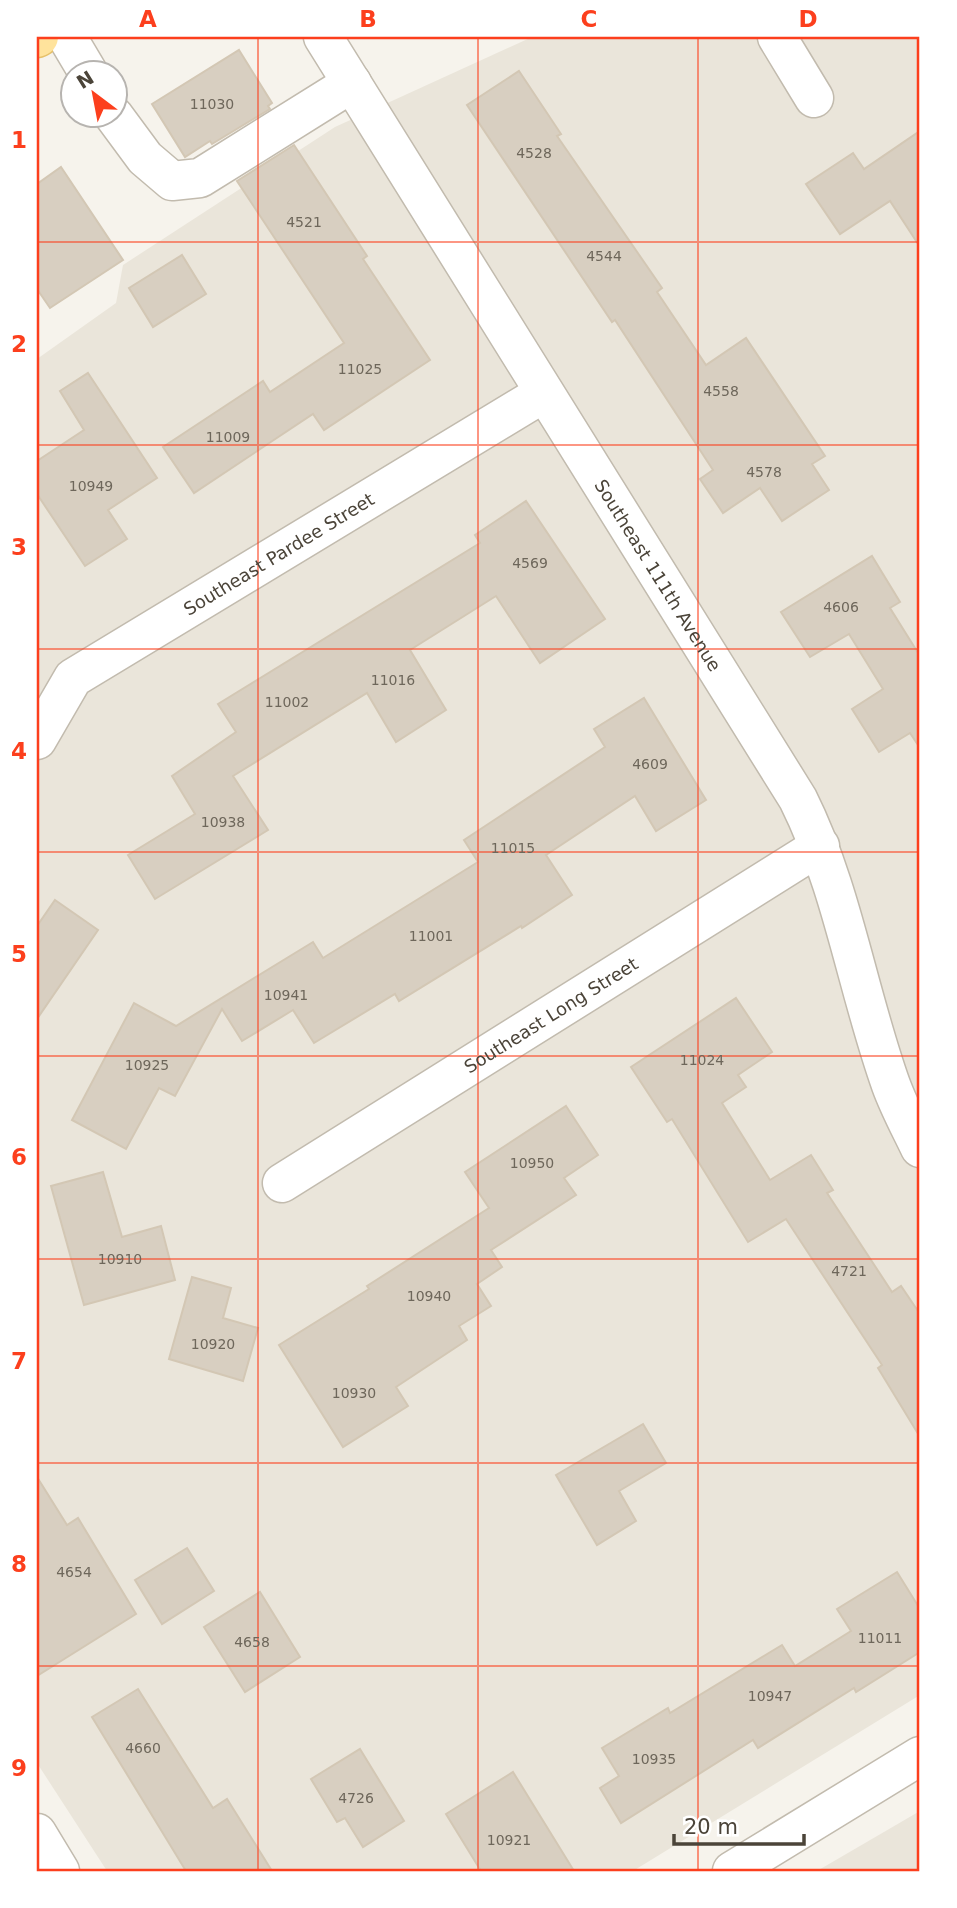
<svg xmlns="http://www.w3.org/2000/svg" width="957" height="1908" font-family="'DejaVu Sans',sans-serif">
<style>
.residential{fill:#eae5da}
.building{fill:#d8cfc1;stroke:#d3c7b4;stroke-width:2}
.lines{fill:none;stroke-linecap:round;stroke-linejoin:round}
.minor-casing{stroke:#c2bbae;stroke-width:41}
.major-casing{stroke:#e6c16a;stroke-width:41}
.minor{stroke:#fff;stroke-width:38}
.major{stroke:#ffe39c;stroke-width:38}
.grid{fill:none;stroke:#fc3f1d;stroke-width:2;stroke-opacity:0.55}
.labels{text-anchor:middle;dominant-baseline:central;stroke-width:7;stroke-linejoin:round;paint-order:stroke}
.number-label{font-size:14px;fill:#6e675b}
.street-label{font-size:18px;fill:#4b4439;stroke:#fff}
.neatline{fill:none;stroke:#fc3f1d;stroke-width:2.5}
.grid-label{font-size:23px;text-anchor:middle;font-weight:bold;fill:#fc3f1d}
</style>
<rect width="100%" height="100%" fill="#f6f3ec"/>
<g class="residential">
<path d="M532 37H920V1695L633 1871H107L37 1763V359L116 303 123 265 335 127Z"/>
<path d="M920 1811V1871H817Z"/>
</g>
<g class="building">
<path d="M239 50 272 103 268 106 270 109 212 144 210 141 185 157 152 104Z"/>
<path d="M519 71 561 134 557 136 662 288 657 292 706 365 746 338 825 456 812 464 829 490 782 521 760 488 723 513 700 479 713 470 615 320 612 322 467 105Z"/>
<path d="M920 131V247L890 201 840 234 806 184 853 153 864 169Z"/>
<path d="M294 145 367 256 363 259 430 360 324 430 313 414 194 493 163 447 263 381 270 392 344 343 237 181Z"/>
<path d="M61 167 123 260 50 308 37 289V184Z"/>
<path d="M182 255 206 294 153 327 129 288Z"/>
<path d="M88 373 157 478 108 510 127 539 85 566 37 494V461L84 430 60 391Z"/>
<path d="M526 501 605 619 540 663 496 596 410 650 446 710 396 742 367 693 233 776 268 830 155 899 128 855 195 814 172 776 236 732 218 704 480 543 475 535Z"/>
<path d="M872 556 900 602 890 608 920 656V748L910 733 879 752 852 709 883 689 849 634 810 657 781 612Z"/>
<path d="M644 698 706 800 656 831 635 796 546 855 572 895 522 928 521 926 399 1001 395 994 314 1043 293 1010 242 1041 222 1009 175 1096 159 1088 126 1149 72 1120 134 1003 176 1026 313 942 323 958 478 862 464 840 605 747 594 729Z"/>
<path d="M55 900 98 930 37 1019V926Z"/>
<path d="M736 998 772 1052 738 1075 746 1087 722 1103 770 1180 811 1155 833 1190 827 1193 892 1292 901 1286 920 1314V1437L878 1368 882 1365 786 1219 748 1242 672 1119 667 1122 631 1067Z"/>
<path d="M566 1106 598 1155 564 1178 576 1195 491 1250 502 1267 477 1284 491 1306 459 1326 467 1340 396 1387 408 1406 343 1447 279 1345 369 1289 367 1286 489 1208 465 1172Z"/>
<path d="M103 1172 122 1237 161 1226 175 1280 84 1305 51 1186Z"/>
<path d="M192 1277 231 1288 223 1318 258 1328 243 1381 169 1359Z"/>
<path d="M643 1424 666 1463 619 1491 636 1521 597 1545 556 1475Z"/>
<path d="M37 1477 67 1525 78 1518 136 1614 37 1676Z"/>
<path d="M187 1548 214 1591 162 1624 135 1580Z"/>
<path d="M897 1572 920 1609V1652L856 1692 854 1688 758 1748 753 1740 621 1823 600 1788 619 1776 602 1748 668 1708 670 1713 782 1645 795 1666 851 1631 837 1609Z"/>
<path d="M260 1592 300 1657 245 1692 204 1627Z"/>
<path d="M138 1689 213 1808 227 1799 272 1871H186L92 1717Z"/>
<path d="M360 1749 404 1821 363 1847 345 1818 337 1822 311 1779Z"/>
<path d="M513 1772 574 1871H481L446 1814Z"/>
</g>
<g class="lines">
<g class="minor-casing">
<g id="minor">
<path d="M67 37 89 74"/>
<path id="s1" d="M323 37 798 799C843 889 857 990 891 1085 899 1107 910 1127 920 1148"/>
<path d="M777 37 814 98"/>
<path d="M114 116 145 158 172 181 200 178 352 83"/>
<path id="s2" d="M37 740 73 678 544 393"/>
<path id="s3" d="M282 1183 820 846"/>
<path d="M37 1833 60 1871"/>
<path d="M732 1871 920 1756"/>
</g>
</g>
<g class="major-casing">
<path id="major" d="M37 38 39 37"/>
</g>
<use href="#minor" class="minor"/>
<use href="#major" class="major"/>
</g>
<path class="grid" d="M258 37V1871M478 37V1871M698 37V1871M37 242H920M37 445H920M37 649H920M37 852H920M37 1056H920M37 1259H920M37 1463H920M37 1666H920"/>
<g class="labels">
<g class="number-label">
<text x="212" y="104">11030</text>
<text x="534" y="153">4528</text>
<text x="304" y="222">4521</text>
<text x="604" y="256">4544</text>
<text x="360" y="369">11025</text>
<text x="721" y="391">4558</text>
<text x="228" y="437">11009</text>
<text x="764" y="472">4578</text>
<text x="91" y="486">10949</text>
<text x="530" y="563">4569</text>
<text x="841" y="607">4606</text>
<text x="393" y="680">11016</text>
<text x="287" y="702">11002</text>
<text x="650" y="764">4609</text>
<text x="223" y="822">10938</text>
<text x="513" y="848">11015</text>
<text x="431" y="936">11001</text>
<text x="286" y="995">10941</text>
<text x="702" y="1060">11024</text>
<text x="147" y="1065">10925</text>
<text x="532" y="1163">10950</text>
<text x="120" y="1259">10910</text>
<text x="849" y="1271">4721</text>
<text x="429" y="1296">10940</text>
<text x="213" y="1344">10920</text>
<text x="354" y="1393">10930</text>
<text x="74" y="1572">4654</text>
<text x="880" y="1638">11011</text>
<text x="252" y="1642">4658</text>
<text x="770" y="1696">10947</text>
<text x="143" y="1748">4660</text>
<text x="654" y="1759">10935</text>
<text x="356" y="1798">4726</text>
<text x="509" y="1840">10921</text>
</g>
<g class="street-label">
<text stroke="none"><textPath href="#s2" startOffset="312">Southeast Pardee Street</textPath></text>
<text stroke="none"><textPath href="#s1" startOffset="634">Southeast 111th Avenue</textPath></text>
<text stroke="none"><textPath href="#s3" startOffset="317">Southeast Long Street</textPath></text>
</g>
</g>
<rect width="957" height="1908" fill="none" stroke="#ffffff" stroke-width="77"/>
<g transform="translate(94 94) rotate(328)"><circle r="33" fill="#ffffff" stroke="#b7b4b0" stroke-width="2"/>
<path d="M0-5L12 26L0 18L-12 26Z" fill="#fc3f1d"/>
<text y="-10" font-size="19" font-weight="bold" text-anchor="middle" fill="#4b4439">N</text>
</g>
<path d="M674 1834v10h130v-10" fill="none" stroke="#4b4439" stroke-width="3.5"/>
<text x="684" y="1834" font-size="21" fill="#4b4439" stroke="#ffffff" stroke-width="5" paint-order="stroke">20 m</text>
<rect x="38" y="38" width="880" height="1832" class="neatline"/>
<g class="grid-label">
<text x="148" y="27">A</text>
<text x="368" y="27">B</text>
<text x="589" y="27">C</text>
<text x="808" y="27">D</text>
<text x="19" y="148">1</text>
<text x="19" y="352">2</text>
<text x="19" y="555">3</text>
<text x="19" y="759">4</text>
<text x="19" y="962">5</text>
<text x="19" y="1165">6</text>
<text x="19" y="1369">7</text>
<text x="19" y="1572">8</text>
<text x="19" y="1776">9</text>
</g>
</svg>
